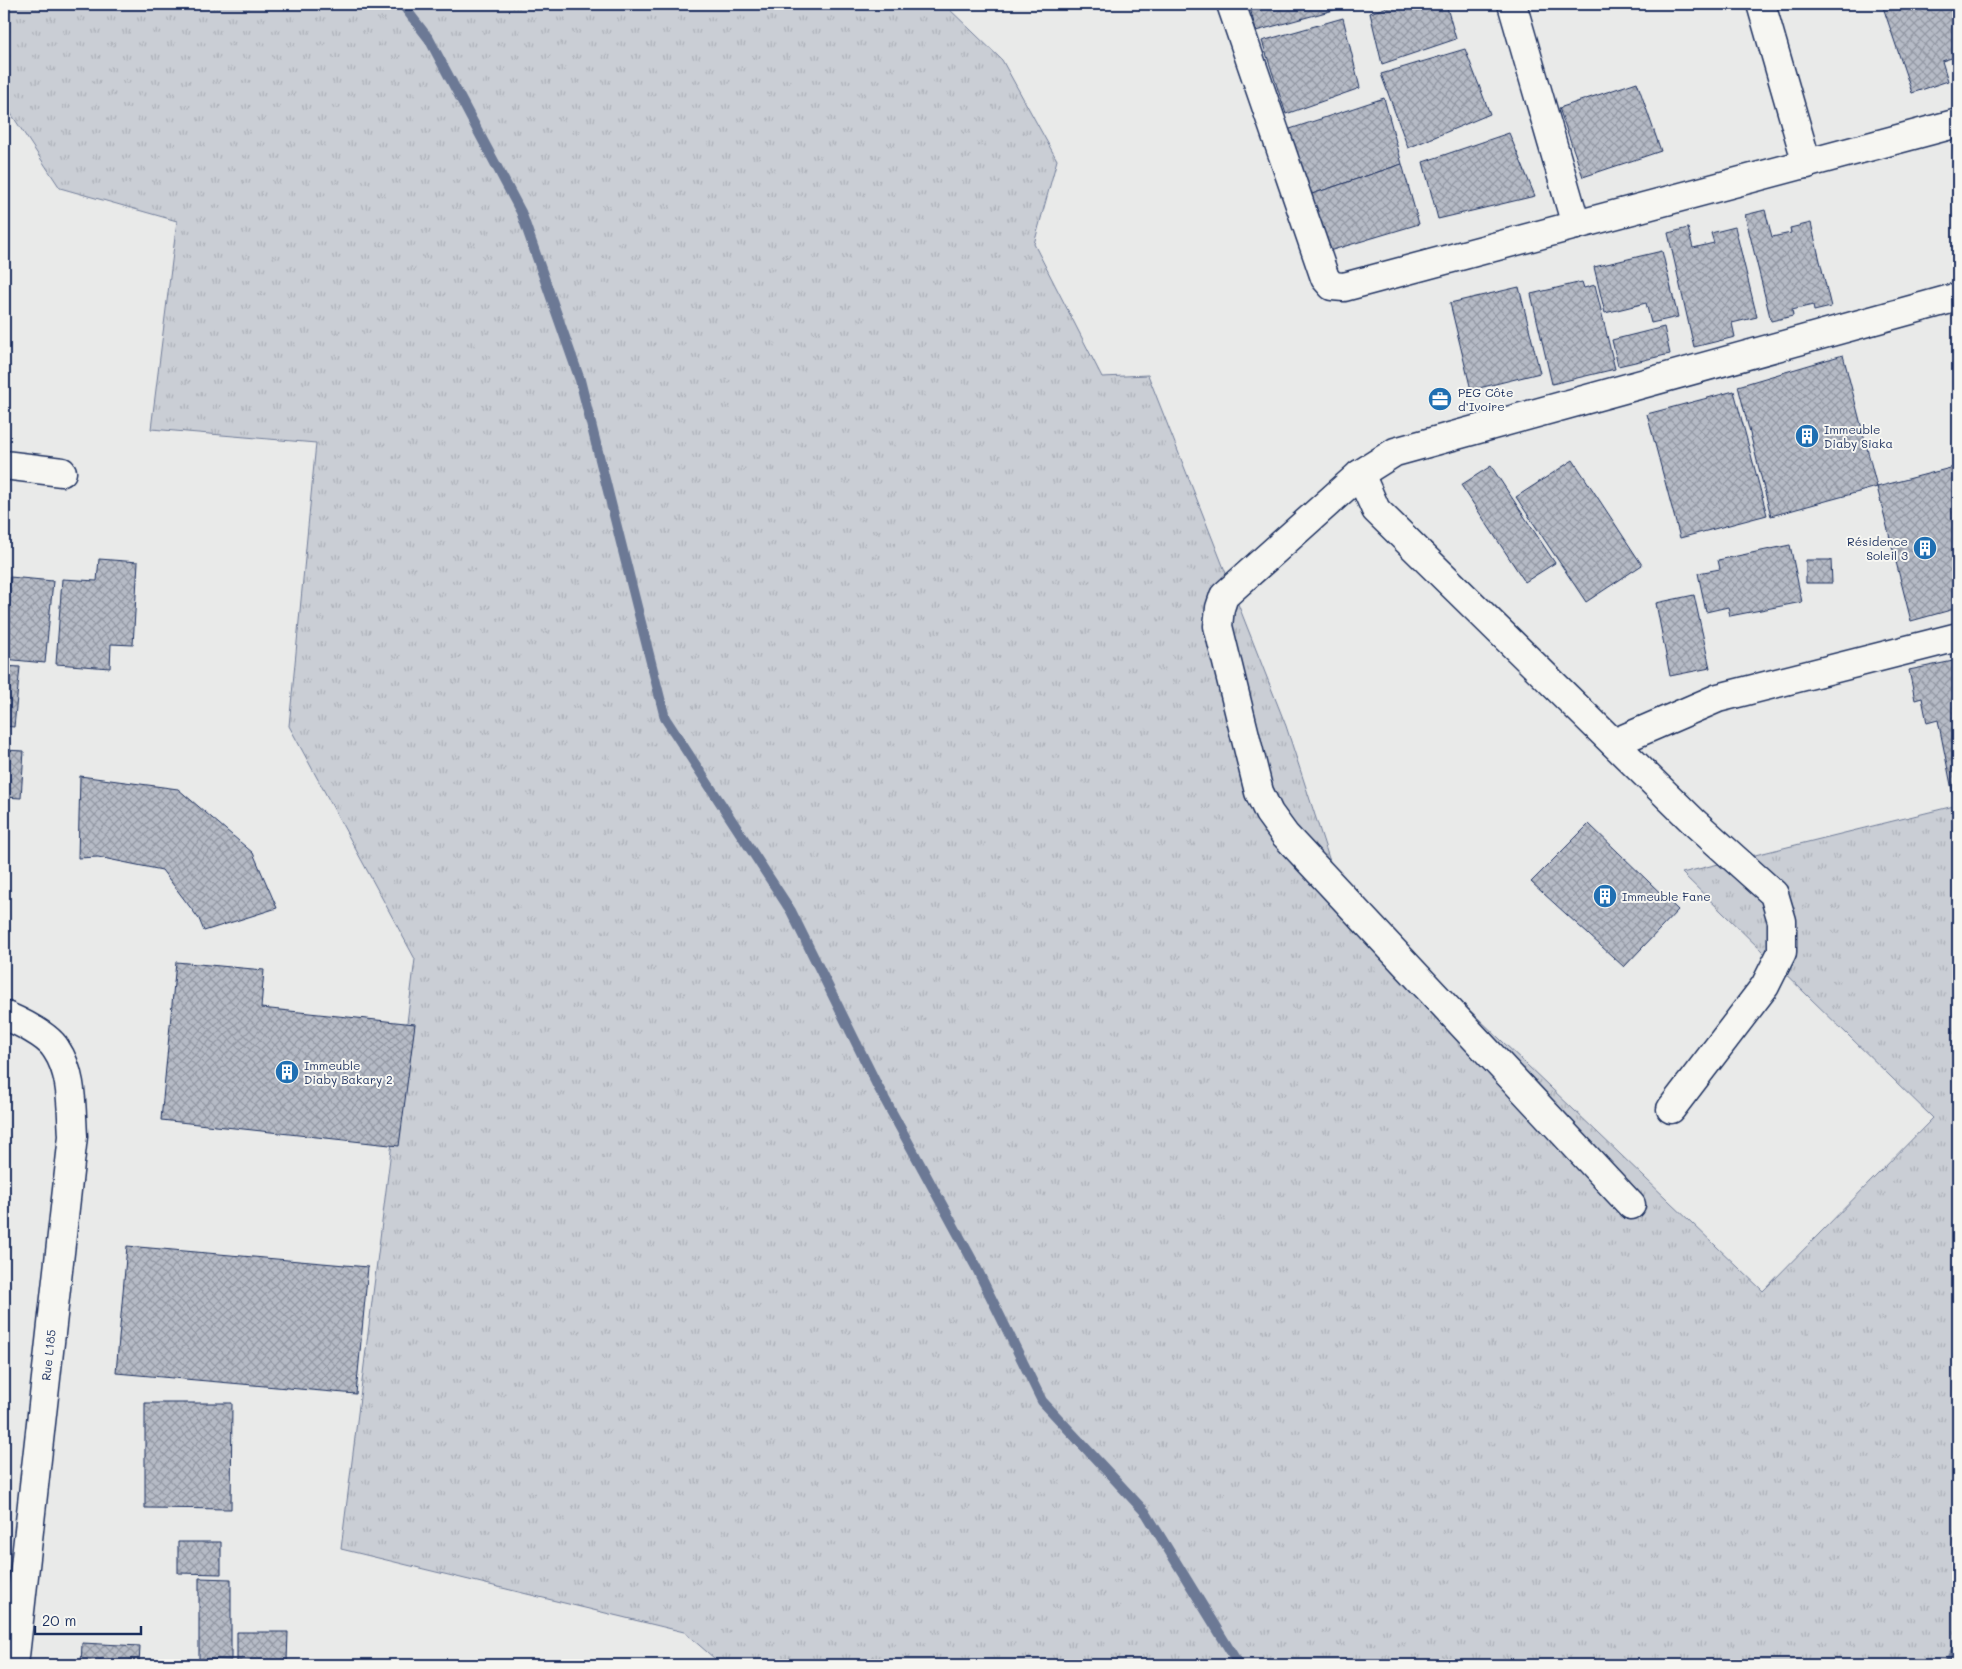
<svg xmlns="http://www.w3.org/2000/svg" width="1962" height="1669" font-family="Mali,sans-serif">
<style>
.grass{fill:url(#grass-tufts);stroke:#727e9a}
.lines{fill:none;stroke-linecap:round;stroke-linejoin:round}
.stream{stroke:#6c7995;stroke-width:10}
.building{fill:url(#building-cross-hatch);stroke:#1b2f5e}
.street-casing{stroke:#1b2f5e;stroke-width:31}
.street{stroke:#f6f6f2;stroke-width:28}
.labels{text-anchor:middle;dominant-baseline:central;stroke-width:4;stroke-linejoin:round;paint-order:stroke}
.poi-label{font-size:12px;fill:#1b2f5e;stroke:#f6f6f2;text-anchor:start}
.street-label{font-size:12px;fill:#1b2f5e;stroke:#f6f6f2}
</style>
<defs>
<pattern id="grass-tufts" width="24" height="20" patternUnits="userSpaceOnUse" patternTransform="scale(1.25)"><rect width="24" height="20" fill="#caced5"/><path d="M3 7l-1-3M5 7V3M7 7l1-3M15 17l-1-3M17 17v-4M19 17l1-3" fill="none" stroke="#adb1b9"/></pattern>
<pattern id="building-cross-hatch" width="8" height="8" patternUnits="userSpaceOnUse" patternTransform="scale(1.25)"><rect width="8" height="8" fill="#b6bbc6"/><path d="M0 0l8 8M0 8l8-8" fill="none" stroke="#9398a4"/></pattern>
</defs>
<rect width="100%" height="100%" fill="#e9eae9"/>
<filter id="ink" filterUnits="userSpaceOnUse"><feTurbulence type="fractalNoise" baseFrequency=".02" numOctaves="2"/><feDisplacementMap in="SourceGraphic" scale="10" xChannelSelector="R" yChannelSelector="G"/><feConvolveMatrix kernelMatrix="1 2 1 2 8 2 1 2 1" color-interpolation-filters="sRGB"/></filter>
<g filter="url(#ink)">
<path class="grass" d="M4 4H944L1002 60 1057 160 1034 244 1102 377 1148 375 1286 726 1337 883 1763 1291 1933 1118 1682 873 1958 805V1665H722L684 1632 341 1549 415 959 289 726 316 443 151 429 177 221 60 188 4 103Z"/>
<g class="lines">
<g class="stream">
<path d="M402 4 429 39 521 212 580 380 665 718 791 911 877 1085 976 1267 1042 1401 1146 1513 1239 1665"/>
<path d="M1949 1665 1958 1645"/>
</g>
</g>
<g class="building">
<path d="M1249 4H1340L1341 8 1256 31Z"/>
<path d="M1397 4H1446L1456 39 1382 64 1370 13Z"/>
<path d="M1882 4H1958V56L1942 61 1948 81 1912 93Z"/>
<path d="M1343 18 1360 88 1286 114 1262 41Z"/>
<path d="M1465 49 1490 114 1408 148 1381 74Z"/>
<path d="M1637 82 1661 151 1583 177 1559 108Z"/>
<path d="M1384 98 1402 164 1309 195 1287 130Z"/>
<path d="M1509 133 1535 196 1438 219 1423 162Z"/>
<path d="M1402 164 1419 224 1329 251 1309 195Z"/>
<path d="M1765 210 1772 237 1791 233 1790 228 1811 223 1831 307 1814 311 1813 305 1792 310 1793 316 1771 321 1745 215Z"/>
<path d="M1735 227 1757 317 1732 323 1735 337 1694 347 1668 233 1688 228 1693 248 1714 243 1711 233Z"/>
<path d="M1662 251 1678 317 1651 323 1646 303 1605 313 1594 267Z"/>
<path d="M1582 282 1584 288 1595 285 1615 369 1552 384 1531 294Z"/>
<path d="M1519 287 1540 373 1471 390 1450 303Z"/>
<path d="M1664 327 1670 354 1618 366 1612 340Z"/>
<path d="M1843 355 1877 487 1771 516 1738 386Z"/>
<path d="M1734 391 1767 515 1680 538 1647 414Z"/>
<path d="M1573 460 1642 565 1586 602 1516 497Z"/>
<path d="M1491 466 1555 563 1525 582 1461 485Z"/>
<path d="M1958 466V608L1911 621 1877 487Z"/>
<path d="M1790 545 1802 602 1730 616 1728 607 1706 612 1698 573 1720 569 1718 560Z"/>
<path d="M99 559 138 562 133 645 111 644 110 668 56 664 62 579 97 581Z"/>
<path d="M1806 560H1831L1832 583H1806Z"/>
<path d="M10 577 53 581 45 663 4 659Z"/>
<path d="M1694 595 1710 668 1670 676 1656 603Z"/>
<path d="M1958 660V794L1953 795 1938 720 1927 723 1922 698 1915 700 1909 670Z"/>
<path d="M4 666 20 667 14 727 4 726Z"/>
<path d="M4 750 24 751 21 798 4 797Z"/>
<path d="M80 776 178 789 253 853 277 908 204 931 199 919 162 870 98 857 78 858Z"/>
<path d="M1589 824 1678 910 1624 967 1531 882Z"/>
<path d="M176 962 264 970 261 1008 415 1024 399 1146 161 1120Z"/>
<path d="M127 1246 368 1267 356 1394 116 1373Z"/>
<path d="M145 1403H232L231 1509 145 1508Z"/>
<path d="M178 1542H221V1574L178 1573Z"/>
<path d="M199 1578 231 1579V1660L199 1659Z"/>
<path d="M237 1632H288L287 1662H237Z"/>
<path d="M82 1643 140 1646 139 1665H81Z"/>
</g>
<g class="lines">
<g class="street-casing">
<g id="street">
<path d="M1231 4 1325 278 1332 286 1344 287 1958 123"/>
<path d="M1512 4 1576 225"/>
<path d="M1761 4 1807 164"/>
<path d="M4 465 62 472"/>
<path d="M1360 474 1376 510 1695 823 1774 894 1782 921V952L1765 986 1671 1109"/>
<path d="M1614 743 1718 698 1958 637"/>
<path d="M4 1015C18 1021 48 1035 56 1049 73 1074 71 1107 73 1136L14 1665"/>
<path d="M1631 1205 1285 835 1269 813 1259 792 1218 626 1220 608 1224 596 1360 474 1395 452 1958 297"/>
</g>
</g>
<use href="#street" class="street"/>
</g>
</g>
<defs>
<g id="office-disc" transform="scale(1.25)"><circle r="9.5" fill="#1f6fb2" stroke="#f6f6f2"/><path d="M-6-3h4V-5.5h4V-3h4V5H-6ZM-1-4.5V-3h2v-1.5ZM-6 0V1H6V0Z" fill="#fff"/></g>
<g id="building-disc" transform="scale(1.25)"><circle r="9.5" fill="#1f6fb2" stroke="#f6f6f2"/><path d="M-4-6H4V6H1V3H-1V6H-4ZM-2.5-4.3h1.7v1.8h-1.7ZM.8-4.3h1.7v1.8H.8ZM-2.5-1h1.7V.8h-1.7ZM.8-1h1.7V.8H.8Z" fill="#fff"/></g>
</defs>
<g fill-rule="evenodd">
<use href="#office-disc" x="1440" y="399"/>
<use href="#building-disc" x="1807" y="436"/>
<use href="#building-disc" x="1925" y="548"/>
<use href="#building-disc" x="1605" y="896"/>
<use href="#building-disc" x="287" y="1072"/>
</g>
<g class="labels">
<g class="poi-label">
<text x="1458" y="392">PEG Côte<tspan x="1458" dy="14">d’Ivoire</tspan></text>
<text x="1824" y="429">Immeuble<tspan x="1824" dy="14">Diaby Siaka</tspan></text>
<text x="1908" y="541" text-anchor="end">Résidence<tspan x="1908" dy="14">Soleil 3</tspan></text>
<text x="1622" y="896">Immeuble Fane</text>
<text x="304" y="1065">Immeuble<tspan x="304" dy="14">Diaby Bakary 2</tspan></text>
</g>
<g class="street-label">
<text transform="translate(48 1355) rotate(-84)">Rue L185</text>
</g>
</g>
<rect width="1962" height="1669" fill="none" stroke="#f6f6f2" stroke-width="20"/>
<rect x="10" y="10" width="1942" height="1649" fill="none" stroke="#1b2f5e" stroke-width="2" filter="url(#ink)"/>
<path d="M35 1626v8h106v-8" fill="none" stroke="#1b2f5e" stroke-width="2.5"/>
<text x="42" y="1626" font-size="15" fill="#1b2f5e" stroke="#f6f6f2" stroke-width="4" paint-order="stroke">20 m</text>
</svg>
